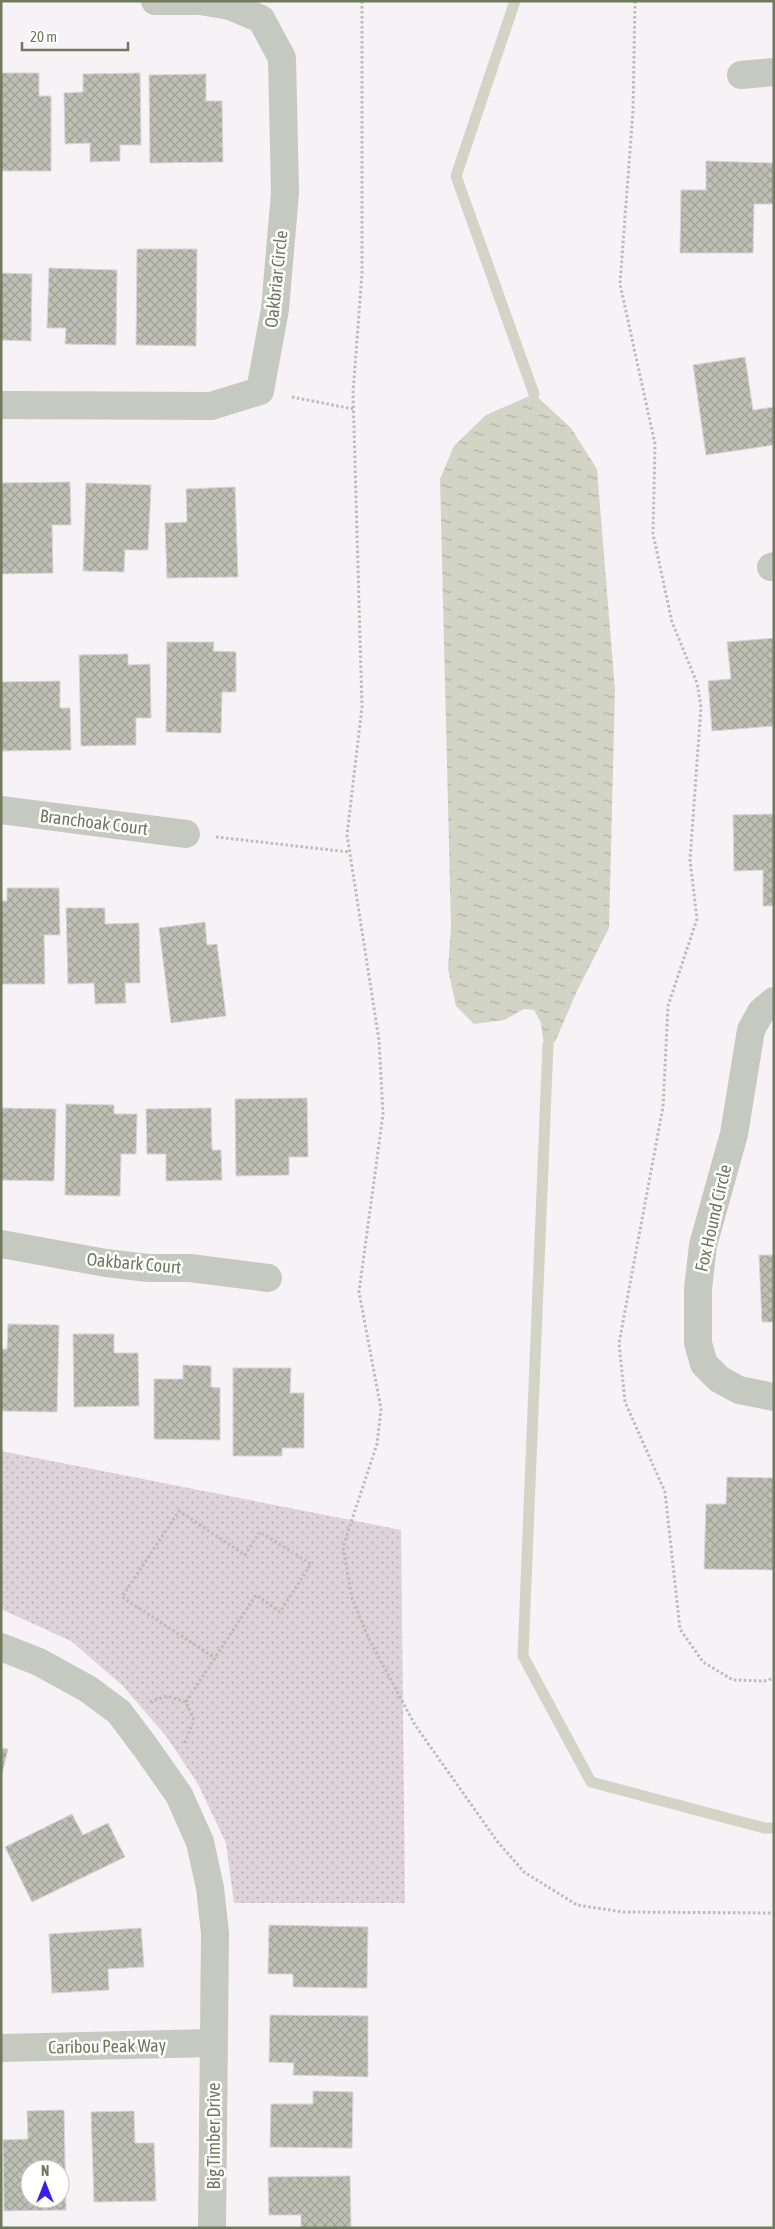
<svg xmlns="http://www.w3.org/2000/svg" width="775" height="2229" font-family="'Asap Condensed',sans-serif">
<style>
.park{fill:url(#park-dots)}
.water{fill:url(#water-ripples)}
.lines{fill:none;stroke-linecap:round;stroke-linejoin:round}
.stream{stroke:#d2d4c6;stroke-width:11}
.building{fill:url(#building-cross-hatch);stroke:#d7d5d8;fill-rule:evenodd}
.path{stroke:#bbbdb6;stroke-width:3;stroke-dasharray:2.5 2.5;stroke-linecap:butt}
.minor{stroke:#c6c9c0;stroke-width:28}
.labels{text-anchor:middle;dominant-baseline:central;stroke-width:5;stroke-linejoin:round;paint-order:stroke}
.street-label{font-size:18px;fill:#6f795b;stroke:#fff}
</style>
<defs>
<pattern id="park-dots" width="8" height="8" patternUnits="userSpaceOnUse" patternTransform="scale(1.25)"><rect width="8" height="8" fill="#ded3d8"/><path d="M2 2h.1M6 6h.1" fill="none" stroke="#b8b0b2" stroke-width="1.8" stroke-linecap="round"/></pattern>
<pattern id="water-ripples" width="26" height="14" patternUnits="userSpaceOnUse" patternTransform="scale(1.25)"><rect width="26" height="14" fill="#d2d4c6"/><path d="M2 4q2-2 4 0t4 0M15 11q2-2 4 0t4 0" fill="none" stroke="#afb1a4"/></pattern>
<pattern id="building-cross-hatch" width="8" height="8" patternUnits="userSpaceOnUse" patternTransform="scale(1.25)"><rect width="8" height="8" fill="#bec0b6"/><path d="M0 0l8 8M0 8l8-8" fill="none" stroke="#9fa197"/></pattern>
</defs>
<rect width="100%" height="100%" fill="#f6f2f6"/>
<path class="park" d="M1 1451 401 1530 405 1903H234L226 1843 198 1784 166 1736 122 1685 71 1641 1 1609Z"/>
<path class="water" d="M534 394 571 428 597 469 615 690 609 928 577 991 555 1042 548 1044 543 1039 541 1023 534 1010 524 1009 504 1020 474 1024 456 1006 448 969 451 927 440 479 454 446 486 415Z"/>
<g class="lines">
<g class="stream">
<path d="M515 1 456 176 534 394"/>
<path d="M548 1044 523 1656 591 1782 764 1828H774"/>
</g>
</g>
<g class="building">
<path d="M1 73H39V96H51V171H1Z"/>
<path d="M140 73 141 145H120V161L90 162V143L65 144 64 93 83 92V74Z"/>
<path d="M206 74V101H222L223 162 150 163 149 75Z"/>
<path d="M706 161 774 163V204H754L753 253H680L681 190H706Z"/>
<path d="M137 249H197L196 346 136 345Z"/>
<path d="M49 268 117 270 116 345 65 344 66 328H47Z"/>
<path d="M1 273 32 274 31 341 1 340Z"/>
<path d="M745 357 753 410 774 407V445L706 455 693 365Z"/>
<path d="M70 482 71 525H52L53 573 1 574V483Z"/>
<path d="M86 483 151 485 148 550H125L124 572 83 571Z"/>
<path d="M235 487 238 577 167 578 165 523 187 522 186 489Z"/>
<path d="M774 638V726L712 731 708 681 731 679 727 642Z"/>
<path d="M167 642H214L213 651 236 652V692H222L221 733 166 732Z"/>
<path d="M128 654V665L150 664 151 718H136V745L81 746 79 655Z"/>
<path d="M60 681V708H70L71 750 1 751V682Z"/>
<path d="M774 814V906H763V870L734 871 733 815Z"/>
<path d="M7 888H59L60 935H44L45 984H1V901H7Z"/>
<path d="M66 908H105V924L139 923 140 983H125L126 1003 95 1004 94 983 68 984Z"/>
<path d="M205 922 207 945 217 944 226 1016 171 1023 159 928Z"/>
<path d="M307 1098 308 1157H289V1175L236 1176 235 1099Z"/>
<path d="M66 1104 114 1105V1114H137L136 1154H121L120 1196 65 1195Z"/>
<path d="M1 1108 56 1109 54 1181 1 1180Z"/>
<path d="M211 1108 212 1150H221L222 1180 166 1181V1154H147L146 1109Z"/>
<path d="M759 1255H774V1322H762Z"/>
<path d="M8 1324 59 1325 57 1412 1 1411V1349H7Z"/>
<path d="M73 1334H114V1353H138L139 1406 74 1407Z"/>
<path d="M183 1365 211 1366V1387L220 1388V1440L154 1439V1379H183Z"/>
<path d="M233 1368H291L290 1393H304V1448H282V1456H233Z"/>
<path d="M727 1477 774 1478V1570L704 1569 706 1504H726Z"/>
<path d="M1 1748 8 1749 1 1778Z"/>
<path d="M72 1814 83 1835 108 1823 125 1857 32 1902 5 1847Z"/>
<path d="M269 1925 368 1927 367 1988 293 1987V1974H268Z"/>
<path d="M141 1928 144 1967 108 1969 109 1990 52 1993 49 1934Z"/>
<path d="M270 2015 368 2016V2077L293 2075 294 2063 269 2062Z"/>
<path d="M313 2091 353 2092 352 2148 270 2147 271 2104H313Z"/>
<path d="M64 2110 66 2210 4 2211 3 2140 28 2139 27 2111ZM30 2169H60V2199H30Z"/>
<path d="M134 2111 135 2143H154L156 2201 94 2202 91 2112Z"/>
<path d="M350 2176 351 2228H301V2215H269L268 2177Z"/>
</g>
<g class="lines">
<g class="path">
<path d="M362 1V273L353 393 362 707 347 835 379 1040 383 1114 359 1292 381 1409 377 1444 343 1547 352 1598 368 1637 415 1725 497 1841 524 1872 577 1905 623 1912 774 1913"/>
<path d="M635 1 633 111 620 284 655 444 653 534 672 622 697 683 701 707 690 860 697 919 668 1006 663 1107 619 1343 625 1402 665 1492 680 1629 703 1662 733 1680 764 1681 774 1678"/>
<path d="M292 397 353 409"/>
<path d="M216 837 349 852"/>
<path d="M150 1702 167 1696 186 1702 194 1720 184 1745"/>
<path d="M186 1702 256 1595 280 1612 311 1564 260 1532 245 1555 179 1511 122 1597 215 1658"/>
</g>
<g class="minor">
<path d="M741 75 774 72"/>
<path d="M1 405 211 406 260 391 275 309 285 193 282 58 261 19 230 6 200 1H155"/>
<path d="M771 567 774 566"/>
<path d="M1 810 186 834"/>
<path d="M774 1001 761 1012 751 1030 734 1134 703 1245 698 1289V1343L704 1364 719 1379 739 1390 774 1397"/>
<path d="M1 1244 106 1263 148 1268H190L268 1278"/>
<path d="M1 1647 39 1662 88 1689 119 1712 146 1748 179 1795 200 1842 210 1888 215 1933 212 2228"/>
<path d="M1 2048 213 2043"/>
</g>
</g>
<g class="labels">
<g class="street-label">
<text transform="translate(276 279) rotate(-84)">Oakbriar Circle</text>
<text transform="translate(94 822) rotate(7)">Branchoak Court</text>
<text transform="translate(713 1218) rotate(-77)">Fox Hound Circle</text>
<text transform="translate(134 1263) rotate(5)">Oakbark Court</text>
<text transform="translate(107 2046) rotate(-1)">Caribou Peak Way</text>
<text transform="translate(213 2136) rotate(-90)">Big Timber Drive</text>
</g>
</g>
<rect width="775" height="2229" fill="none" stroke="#6f795b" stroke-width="5"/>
<g transform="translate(45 2184)"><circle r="24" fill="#ffffff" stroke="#c5c9bd"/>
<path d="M0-4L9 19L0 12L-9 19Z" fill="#3c1bed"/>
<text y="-8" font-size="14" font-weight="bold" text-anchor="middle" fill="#6f795b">N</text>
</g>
<path d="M22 42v8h106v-8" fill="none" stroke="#6f795b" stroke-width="2.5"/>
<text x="30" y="42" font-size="15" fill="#6f795b" stroke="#ffffff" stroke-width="4" paint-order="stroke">20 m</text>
</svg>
